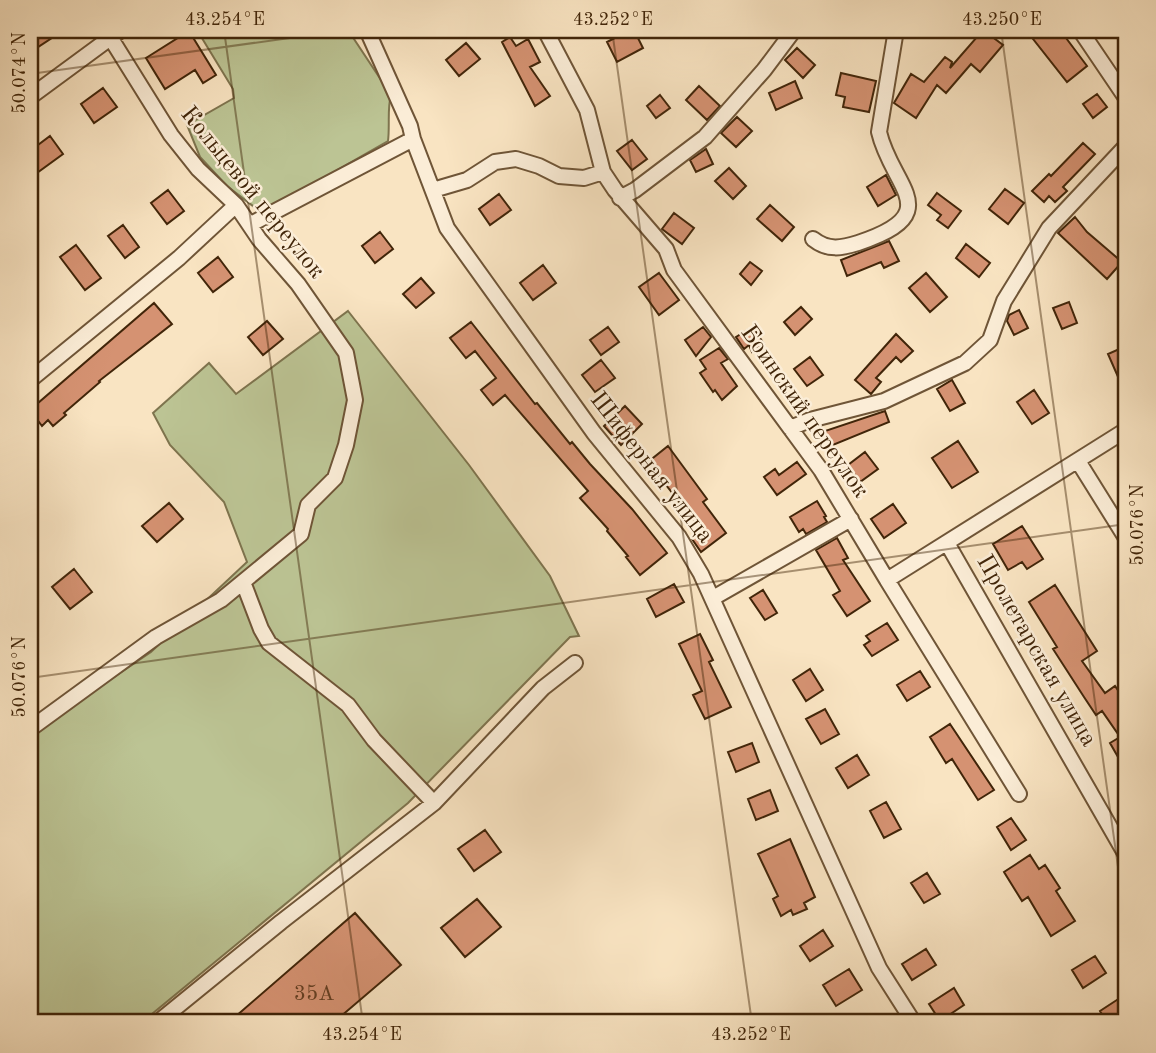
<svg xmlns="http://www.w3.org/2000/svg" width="1156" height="1053" font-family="'Old Standard TT',serif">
	<rect width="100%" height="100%" fill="#f9e4c2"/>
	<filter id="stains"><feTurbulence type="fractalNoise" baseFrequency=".00286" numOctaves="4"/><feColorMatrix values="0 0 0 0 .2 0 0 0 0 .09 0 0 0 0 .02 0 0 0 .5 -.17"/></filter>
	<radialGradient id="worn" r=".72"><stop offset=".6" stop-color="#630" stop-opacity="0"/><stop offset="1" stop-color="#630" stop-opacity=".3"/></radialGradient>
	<path fill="#bcc494" stroke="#7e744e" stroke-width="2" d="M197,30H348L391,95C387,108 390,126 388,141L262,213L227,186L200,157L187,125L234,98L233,89Z
		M348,311L469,465L550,576L579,636L570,637L408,803L141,1023H30V734L151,652L247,562L224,502L170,445L153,413L209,363L236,394Z"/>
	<path fill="#d59272" stroke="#412509" stroke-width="2" d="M30,30H64L35,49L30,41Z
		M630,30H634L643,48L617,62L607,42Z
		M983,30L1003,45L980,72L971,64L946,93L937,85L916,118L894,103L911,74L924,82L945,57L952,62L950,68Z
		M1026,30H1060L1087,66L1067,82Z
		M189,31L216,75L203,83L195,70L165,89L146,58Z
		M510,37L516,46L528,39L540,62L530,67L550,96L535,106L502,42Z
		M466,43L480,59L459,76L446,60Z
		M797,48L815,65L803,78L785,60Z
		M841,73L876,81L869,112L843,107L845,97L836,95Z
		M795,81L802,98L776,110L769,93Z
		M699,86L720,106L707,120L686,100Z
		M103,88L117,107L94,123L81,104Z
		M1097,94L1107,107L1093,118L1083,104Z
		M660,95L670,108L656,118L647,106Z
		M737,117L752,131L736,147L721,133Z
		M50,136L63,154L30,178V151Z
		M632,140L647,159L632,170L617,151Z
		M1083,143L1095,154L1063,187L1067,191L1055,202L1049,196L1044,202L1032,191L1049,174L1051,176Z
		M706,149L713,164L696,172L690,160Z
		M729,168L746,186L733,199L715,181Z
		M886,175L896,195L878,206L867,187Z
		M1005,189L1024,203L1008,224L989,209Z
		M168,190L184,211L167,224L151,203Z
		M937,193L961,211L948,228L937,220L941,215L928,205Z
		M499,194L511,210L490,225L479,209Z
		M770,205L794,227L782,241L757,219Z
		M674,213L694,228L682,244L662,229Z
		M1075,217L1087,232L1122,262L1107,279L1058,233Z
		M123,225L139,247L125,258L108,236Z
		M380,232L393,249L375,263L362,246Z
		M889,241L899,261L884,268L881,262L847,276L841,260Z
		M966,244L990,263L979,277L956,258Z
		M76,245L101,278L85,290L60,257Z
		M218,257L233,277L213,292L198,273Z
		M750,262L762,271L751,285L740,274Z
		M543,265L556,283L533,300L520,283Z
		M659,273L679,300L659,315L639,287Z
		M926,273L947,297L930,312L909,288Z
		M421,278L434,293L416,308L403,294Z
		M1069,302L1077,323L1062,329L1053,308Z
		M154,303L172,324L99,381L100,382L64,413L66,415L53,426L48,420L42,426L30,410Z
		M801,307L812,319L795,335L784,322Z
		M1019,310L1028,328L1014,335L1007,321L1009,315Z
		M267,321L283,339L263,355L248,337Z
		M471,322L535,404L537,403L570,444L572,442L590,464L632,509L667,553L640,575L626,557L628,556L607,531L608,529L580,498L588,491L505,395L493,405L481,390L496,378L475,351L466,358L450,338Z
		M608,327L619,342L601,355L590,340Z
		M703,327L711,337L696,356L685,340Z
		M749,329H754L764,344L752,352L749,345L744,349L736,337Z
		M896,334L913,351L901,362L896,357L876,378L881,382L871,394L855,380Z
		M1126,346V395L1108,354Z
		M719,348L728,359L721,363L737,386L722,400L715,390L713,392L700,373L706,369L700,360Z
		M810,357L823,375L807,386L794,369Z
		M601,360L615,378L595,392L582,375Z
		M952,380L965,403L950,411L937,389Z
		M1034,390L1049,413L1032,424L1017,402Z
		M625,406L642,424L621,445L604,426Z
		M885,411L889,422L828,447L822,432Z
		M958,441L978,472L952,488L932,458Z
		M668,446L707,499L703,502L726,533L701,552L692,539L702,531L648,462Z
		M865,452L878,469L860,482L848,465Z
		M797,462L806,474L777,495L764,477L775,469L779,475Z
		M817,501L826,516L824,517L827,522L806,534L803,529L799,532L790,517Z
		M169,503L183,519L157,542L142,526Z
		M893,504L906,523L884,538L871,519Z
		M1022,526L1043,559L1027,569L1022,562L1008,570L993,544Z
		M837,538L848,558L843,560L870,601L847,616L833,595L840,591L816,550Z
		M74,569L92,592L70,609L52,587Z
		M674,584L684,602L656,617L647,599Z
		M1055,585L1097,651L1082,661L1105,693L1115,686L1126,702V771L1110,743L1120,737L1102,711L1096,715L1084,697L1053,649L1057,647L1029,602Z
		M763,590L777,613L765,620L750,598Z
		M887,623L898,640L872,656L864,645L870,641L866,636Z
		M700,634L713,660L709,662L731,707L705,719L693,695L702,691L679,644Z
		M810,669L823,690L806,701L793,680Z
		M920,671L930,687L907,701L897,685Z
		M825,709L839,734L821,744L806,719Z
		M950,724L994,790L978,800L952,759L946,763L930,737Z
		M752,743L759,762L736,772L728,752Z
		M857,755L869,775L848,788L836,768Z
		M770,790L778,811L756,820L748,799Z
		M886,802L901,829L884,838L870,811Z
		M1011,818L1026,840L1011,850L997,827Z
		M485,830L501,852L474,871L458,849Z
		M790,839L815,897L804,903L807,909L793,915L791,910L781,916L773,899L778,896L758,854Z
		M1030,855L1039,869L1045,865L1060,888L1056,891L1075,921L1051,936L1028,897L1022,901L1004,872Z
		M927,873L940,894L924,903L911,883Z
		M477,899L501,927L465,957L441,928Z
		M355,913L401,965L333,1023H228Z
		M823,930L833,946L810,961L800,946Z
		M926,949L936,965L912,980L902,964Z
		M1095,956L1106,973L1083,988L1072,970Z
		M849,969L862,990L836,1006L823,985Z
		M954,988L964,1005L940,1021L929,1004Z
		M1126,994V1016L1115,1023H1107L1100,1011Z"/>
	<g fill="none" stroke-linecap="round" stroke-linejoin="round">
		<g stroke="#6f5537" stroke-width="18">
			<path id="street" d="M367,30L410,126L413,139L447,228L594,433L679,537L701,574L879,968L914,1023
				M545,30L587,110L603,172L615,190L666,249L674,270L821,470L887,580L1126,430
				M1080,30L1126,98
				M30,97L121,30
				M433,190L467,180L495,162L516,159L539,166L559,176L584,178L603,172
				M620,198L635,190L705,137L764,70L794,30
				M251,224L413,139
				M813,239C828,251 842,248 858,243C948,213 892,188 879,132L896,30
				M30,380L179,258L236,205
				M790,428L810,420L884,401L965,363L990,340L1004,301L1049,228L1126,146
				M1078,461L1126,538
				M947,543L1126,855
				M887,580L1019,794
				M243,582L261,629L269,643L348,705L374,740L434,803
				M713,598L851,519
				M30,729L156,637L221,600L301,534L308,505L335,478L346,445L355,400L346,353L298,284L259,239L236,205L198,169L171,135L110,37
				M157,1023L281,922L434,803L543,688L575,663"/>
		</g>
		<use href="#street" stroke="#fbedd7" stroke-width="14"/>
	</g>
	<path fill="none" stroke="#412509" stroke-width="2" stroke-opacity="0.45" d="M224,30L363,1023M612,30L752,1023M1001,30L1126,924M30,74L347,30M30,678L1126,524"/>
	<g text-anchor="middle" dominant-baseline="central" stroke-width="5" stroke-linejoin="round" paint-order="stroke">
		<g font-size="21" fill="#664023">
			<text x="314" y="994">35А</text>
		</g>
		<g font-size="24" fill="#412509" stroke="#fbedd7">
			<text transform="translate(252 193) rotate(51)">Кольцевой переулок</text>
			<text transform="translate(804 412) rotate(55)">Боинский переулок</text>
			<text transform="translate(651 468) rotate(52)">Шиферная улица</text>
			<text transform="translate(1036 651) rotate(60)">Пролетарская улица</text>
		</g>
	</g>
	<rect width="1156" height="1053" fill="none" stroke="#f9e4c2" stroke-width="77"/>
	<rect x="38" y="38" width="1080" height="976" fill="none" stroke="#412509" stroke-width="2.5"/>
	<g font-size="18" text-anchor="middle" fill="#412509">
		<text x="225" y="25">43.254°E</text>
		<text x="613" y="25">43.252°E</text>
		<text x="1002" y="25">43.250°E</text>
		<text transform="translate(19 73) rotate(-90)" y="6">50.074°N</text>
		<text transform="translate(1137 525) rotate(-90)" y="6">50.076°N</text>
		<text transform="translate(19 677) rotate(-90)" y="6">50.076°N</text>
		<text x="362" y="1040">43.254°E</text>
		<text x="751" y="1040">43.252°E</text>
	</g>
	<rect width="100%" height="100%" filter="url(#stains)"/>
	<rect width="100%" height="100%" fill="url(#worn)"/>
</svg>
